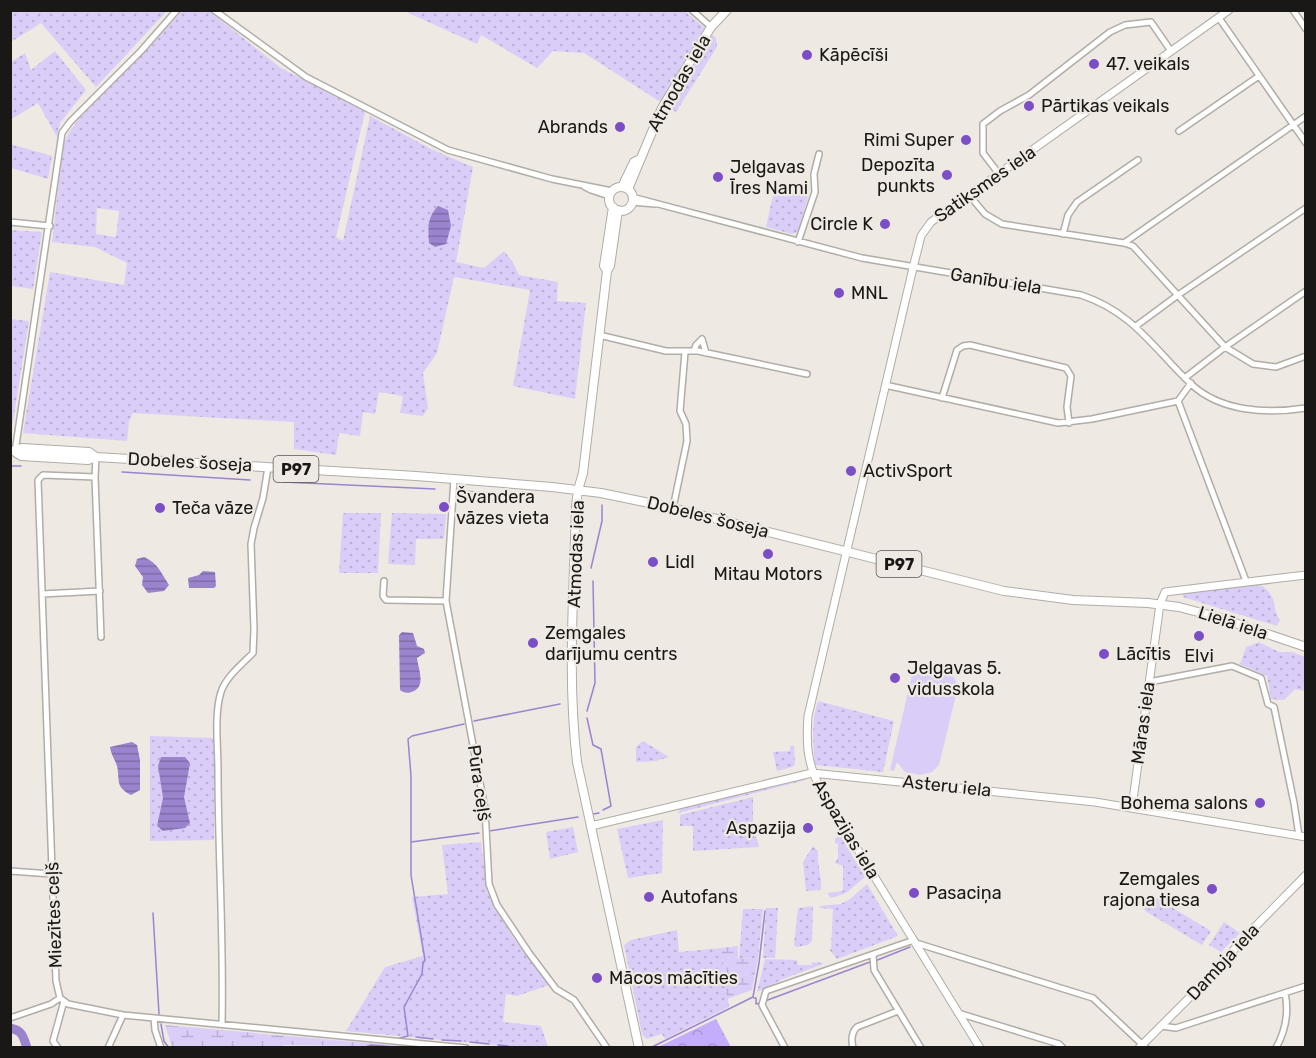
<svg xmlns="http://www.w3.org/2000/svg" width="1316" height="1058" font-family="Rubik,sans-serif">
	<defs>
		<pattern id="grass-dots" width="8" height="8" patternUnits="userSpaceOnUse" patternTransform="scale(1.5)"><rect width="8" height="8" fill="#dacef9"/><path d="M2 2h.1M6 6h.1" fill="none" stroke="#bab0d5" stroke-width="1.8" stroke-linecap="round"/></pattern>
		<pattern id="forest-crowns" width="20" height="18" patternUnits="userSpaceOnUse" patternTransform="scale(1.5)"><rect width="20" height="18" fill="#c4adfa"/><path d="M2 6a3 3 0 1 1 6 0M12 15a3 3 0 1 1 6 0" fill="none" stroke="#a894d6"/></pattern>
		<pattern id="wetland-marsh" width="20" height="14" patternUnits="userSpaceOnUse" patternTransform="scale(1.5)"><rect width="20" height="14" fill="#dacef9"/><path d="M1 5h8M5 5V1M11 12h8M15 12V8" fill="none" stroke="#bab0d5"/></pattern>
		<pattern id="water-rules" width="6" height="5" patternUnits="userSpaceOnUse" patternTransform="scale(1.5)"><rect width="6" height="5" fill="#9b84ce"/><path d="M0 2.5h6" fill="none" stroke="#7e6ba6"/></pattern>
	</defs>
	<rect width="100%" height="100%" fill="#eee9e2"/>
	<path fill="url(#grass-dots)" fill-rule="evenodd" d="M11,10H167V11L96,87L41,23L11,42Z
		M182,11H209L281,68L365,112L336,237L343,241L370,116L431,149L473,167L456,262L484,268L504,251L512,261L519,275L558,282L557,301L586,303L575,399L513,386L530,290L454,277L437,353L423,373L428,408L423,416L400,413L403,396L379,392L375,414L363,412L360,436L339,433L336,455L294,449V422L133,413L129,421L127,441L23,433L50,272L124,285L127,263L95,247L52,242L63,145L70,131L78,120L150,47ZM97,208L119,211L116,237L96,234Z
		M404,11H685L716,38L717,47L676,112L584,53L553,51L537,68L481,35L477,44Z
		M55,51L86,90L60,123L57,137L38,103L10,120L11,62L25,53L31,70Z
		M10,144L52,156L48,179L11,168Z
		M775,186L808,197L798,232L792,234L766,227Z
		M11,230L42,232L33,289L11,286Z
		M10,319L29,321L11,434H10Z
		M343,513H381L378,573H339Z
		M392,513L446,514L444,539H416L415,565L388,564Z
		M1252,585L1263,586C1280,602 1270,605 1280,620L1277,626L1183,597V594L1208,589Z
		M1259,642L1279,652H1292L1305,657V691L1295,689L1284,700L1271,699L1267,676L1240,664L1246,647Z
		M818,701L894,721L883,772L815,765C813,743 811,722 818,701Z
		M150,736L214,738V840L150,841Z
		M643,741L669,757L656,761L636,762V747Z
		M790,746H794L795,765L792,767L777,771L773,752L790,751Z
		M802,777L806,780L678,813L681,806Z
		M753,797V825L759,847L693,851V826H680V815Z
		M663,820L662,873L628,878L617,829Z
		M573,827L578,852L550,859L546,832Z
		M841,837L865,877L846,893L831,898L827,893L843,891V866L835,863L838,858V844L835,843V838Z
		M481,842L487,892L512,936L549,985L517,996L506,994L503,1022L541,1026L548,1047H517L346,1031L385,967L423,956L412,897L448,894L442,845Z
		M813,846L818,851C817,865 822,877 821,890L806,891L803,862Z
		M867,884L898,936L837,959L829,949H831L833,909L819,908L820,906L841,904L850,899Z
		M1153,896L1211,931L1202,945L1145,911L1144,909Z
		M813,906L812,941L808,945L796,947L794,945L798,908Z
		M766,908H778L775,958H763Z
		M743,909H763L758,958L739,959Z
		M1224,922L1240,933L1221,952L1209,945Z
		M677,930L679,952L721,948L729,1007L665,1039L662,1034L646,1039L642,1034L624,945L631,940Z
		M765,959L797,960L798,965H812V962L823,963V964L783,979L757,992Z"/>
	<path fill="url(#forest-crowns)" d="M716,1019L731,1047H658Z"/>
	<path fill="url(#wetland-marsh)" d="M738,946V959L758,958L752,990L727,999L721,948Z
		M165,1025L413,1047L283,1045L284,1048L172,1047Z"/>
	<path fill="#dacef9" d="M915,662L919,663L917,673C933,662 953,667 958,687L939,765L932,772L920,775L905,772L897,762L894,771L890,770Z"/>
	<path fill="url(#water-rules)" d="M438,206L448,210L451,226L446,244L435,247L429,243C428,228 427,217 438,206Z
		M144,557C158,563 161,573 169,585L164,591L148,593L142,585L143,577L135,566L137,559Z
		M203,571L215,572L216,586L214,588H189L188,578L199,575Z
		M402,632L413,633L417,646L424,649L425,653L417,658C418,668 426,685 414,691C408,694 404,693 400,690L399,635Z
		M132,742L137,745L140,760V790L131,795C115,787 120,780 117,766C115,759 111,755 110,747Z
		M161,757H185L190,763L184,797L190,823L185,828L163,831L157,826L163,798L158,766Z"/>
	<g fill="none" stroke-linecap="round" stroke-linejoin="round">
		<path stroke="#9b84ce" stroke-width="1.5" d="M10,466H21
			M122,472L250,480
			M283,482L435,489
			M591,568L602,521V505
			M587,711L595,683L593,581
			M587,718L593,745L601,749L611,806L603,810
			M474,721L560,704
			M593,814L599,813
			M489,831L578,817
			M411,842L479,833
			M153,913L159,1014
			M875,961L910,947
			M754,998H756V1004L760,1003
			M765,1001L870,962
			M161,1024L164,1041L169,1048
			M780,1033L788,1048
			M416,1037L433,1039
			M400,1038L408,1036L404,1007L422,974L423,963L425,960L411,875V776L408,739L412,736L464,724
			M442,1040L461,1041
			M470,1042L489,1044
			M498,1045L508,1046
			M363,1048L371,1045L405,1048
			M650,1048L753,997L759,963L765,911"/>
		<path stroke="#9b84ce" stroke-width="9" d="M10,1028C23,1031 23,1036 27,1048"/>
		<g stroke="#b1ada6" stroke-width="8">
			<path id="minor" d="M214,10L306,77L448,150L552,179L612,191
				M692,10L711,27
				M1293,10L1306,29
				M1219,18L1306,143
				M1179,131L1259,76
				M999,174L983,153V124L1000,111L1029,95L1110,32L1125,25L1151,22L1171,51
				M585,187L591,190L609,196
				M969,195L985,214L1002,224L1124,243L1133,246L1225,347L1253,364L1276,367L1306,356
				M632,197L862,258L1081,295C1133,312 1154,349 1191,384C1221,412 1267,414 1306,408
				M632,202L655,204
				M10,222L50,226
				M1063,234L1068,215L1077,202L1138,160
				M798,242L815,192L814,174L819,154
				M1124,243L1306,116
				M1136,326L1178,295L1306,208
				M599,335L666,351H698L807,374
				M694,351L696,345L702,339L706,353
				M1186,377L1225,347L1306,291
				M885,385L1058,423L1092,419L1178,401L1246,581
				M942,398L957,350L963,346L970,345L1066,368L1071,376L1067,407L1069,423
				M1178,401L1191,383
				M15,452L62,133L70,122L141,51L177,10
				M96,457L95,477L101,637
				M95,477L43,475L38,480L56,981L60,998L68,1004L123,1015L466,1048
				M454,479L446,601L485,809L489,884L497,905L529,953L556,989L574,1000L607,1048
				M453,493L494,497
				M673,508L687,441L686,424L680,411L685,352
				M384,581L383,596L386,600L446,601
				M42,594L100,591
				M1149,682L1232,666L1261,678L1268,704L1274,707L1294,803L1299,836
				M10,871L52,874
				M916,943L1093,998L1146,1048
				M873,955L874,970L921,1048
				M958,1013L1059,1044L1063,1048
				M10,1018L51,1004L60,998
				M154,1018L155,1030L161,1048
				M222,1024C224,939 218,855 218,770C218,747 214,714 221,692C226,677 241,665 253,653L254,629L251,544L254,528L263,498L268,467
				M1161,1026L1176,1028L1306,986
				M58,1048L53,1041L64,1001
				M108,1048L123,1015
				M785,1048L762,1005L766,991L914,940
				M853,1048C851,1040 851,1033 857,1027L898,1011
				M1276,1048C1286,1030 1289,1012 1285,993"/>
		</g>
		<g stroke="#b1ada6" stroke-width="9">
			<path id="tertiary" d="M1132,807L1160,604L1165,592L1306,575
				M591,826L812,773L1095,802L1306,837
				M980,1048L821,790C807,763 806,745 808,716L913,268L921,236L931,222L1229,10
				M1139,1048L1207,980L1246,936L1306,875"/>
		</g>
		<g stroke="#b1ada6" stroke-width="10">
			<path id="secondary" d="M622,187L634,162L638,160
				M609 199a12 12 0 1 1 24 0a12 12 0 1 1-24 0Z
				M628,189L662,108L711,27L727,10
				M607,271L604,266L613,207
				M578,490L583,473L607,271L610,266L618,210"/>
		</g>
		<g stroke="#b1ada6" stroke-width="10">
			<path id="primary" d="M12,451L22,448L89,452L96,457
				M15,452L21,456L88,460L96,457L416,476L552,487L601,493L673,508L1004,591L1073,600L1148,603L1179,607L1217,617L1306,647
				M578,490L576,506C574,591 567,677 577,762L639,1048"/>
		</g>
		<use href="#minor" stroke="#fff" stroke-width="5"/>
		<use href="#tertiary" stroke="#fff" stroke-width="7"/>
		<use href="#secondary" stroke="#fff" stroke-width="8"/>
		<use href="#primary" stroke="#fff" stroke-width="8"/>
	</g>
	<g fill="#7b4ec6" stroke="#eee9e2" stroke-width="2">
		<circle cx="807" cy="55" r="6"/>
		<circle cx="1094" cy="64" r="6"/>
		<circle cx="1029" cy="106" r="6"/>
		<circle cx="620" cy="127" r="6"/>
		<circle cx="966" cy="140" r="6"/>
		<circle cx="947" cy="175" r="6"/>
		<circle cx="718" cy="177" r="6"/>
		<circle cx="885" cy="224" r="6"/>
		<circle cx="839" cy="293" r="6"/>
		<circle cx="851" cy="471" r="6"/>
		<circle cx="444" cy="507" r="6"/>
		<circle cx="160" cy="508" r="6"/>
		<circle cx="768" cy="554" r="6"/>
		<circle cx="653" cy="562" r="6"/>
		<circle cx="1199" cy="636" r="6"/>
		<circle cx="533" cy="643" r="6"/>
		<circle cx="1104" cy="654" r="6"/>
		<circle cx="895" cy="678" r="6"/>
		<circle cx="1260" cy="803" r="6"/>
		<circle cx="808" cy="828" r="6"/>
		<circle cx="1212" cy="889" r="6"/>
		<circle cx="914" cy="893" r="6"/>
		<circle cx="649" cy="897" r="6"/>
		<circle cx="597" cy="978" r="6"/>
	</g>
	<g text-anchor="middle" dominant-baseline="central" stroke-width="4.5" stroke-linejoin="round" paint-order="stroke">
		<g fill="#eee9e2" stroke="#5a5753" stroke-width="1.5">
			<rect x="273.5" y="456" width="45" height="26" rx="4.5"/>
			<rect x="876.5" y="551" width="45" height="26" rx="4.5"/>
		</g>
		<g font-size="16" font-weight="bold" fill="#1a1816">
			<text x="296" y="469">P97</text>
			<text x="899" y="564">P97</text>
		</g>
		<g font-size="18" fill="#1a1816" stroke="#eee9e2" text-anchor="start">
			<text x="819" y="55">Kāpēcīši</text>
			<text x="1106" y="64">47. veikals</text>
			<text x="1041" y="106">Pārtikas veikals</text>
			<text x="608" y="127" text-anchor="end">Abrands</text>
			<text x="954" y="140" text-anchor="end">Rimi Super</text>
			<text x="935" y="165" text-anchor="end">Depozīta<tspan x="935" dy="21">punkts</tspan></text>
			<text x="730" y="167">Jelgavas<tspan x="730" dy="21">Īres Nami</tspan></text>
			<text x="873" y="224" text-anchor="end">Circle K</text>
			<text x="851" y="293">MNL</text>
			<text x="863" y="471">ActivSport</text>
			<text x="456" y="497">Švandera<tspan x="456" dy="21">vāzes vieta</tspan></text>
			<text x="172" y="508">Teča vāze</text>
			<text x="665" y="562">Lidl</text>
			<text x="768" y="574" text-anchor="middle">Mitau Motors</text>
			<text x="545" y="633">Zemgales<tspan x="545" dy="21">darījumu centrs</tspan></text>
			<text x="1116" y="654">Lācītis</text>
			<text x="1199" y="656" text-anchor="middle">Elvi</text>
			<text x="907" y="668">Jelgavas 5.<tspan x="907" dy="21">vidusskola</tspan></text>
			<text x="1248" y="803" text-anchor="end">Bohema salons</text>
			<text x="796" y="828" text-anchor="end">Aspazija</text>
			<text x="1200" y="879" text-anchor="end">Zemgales<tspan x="1200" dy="21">rajona tiesa</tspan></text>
			<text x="926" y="893">Pasaciņa</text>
			<text x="661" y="897">Autofans</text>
			<text x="609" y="978">Mācos mācīties</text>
		</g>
		<g font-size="18" fill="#1a1816" stroke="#eee9e2">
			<text transform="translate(679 83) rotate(-60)">Atmodas iela</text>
			<text transform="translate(985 184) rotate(-35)">Satiksmes iela</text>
			<text transform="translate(996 281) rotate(9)">Ganību iela</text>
			<text transform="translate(190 462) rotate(3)">Dobeles šoseja</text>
			<text transform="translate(708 517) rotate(14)">Dobeles šoseja</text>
			<text transform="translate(576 554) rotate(-88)">Atmodas iela</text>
			<text transform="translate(1233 623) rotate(18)">Lielā iela</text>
			<text transform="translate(1143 723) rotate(-82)">Māras iela</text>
			<text transform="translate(479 783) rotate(82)">Pūra ceļš</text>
			<text transform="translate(947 786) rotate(6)">Asteru iela</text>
			<text transform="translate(846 829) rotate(59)">Aspazijas iela</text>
			<text transform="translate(54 915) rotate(-92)">Miezītes ceļš</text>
			<text transform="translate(1223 962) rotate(-47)">Dambja iela</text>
		</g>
	</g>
	<rect width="1316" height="1058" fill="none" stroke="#1a1816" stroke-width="24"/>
</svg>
